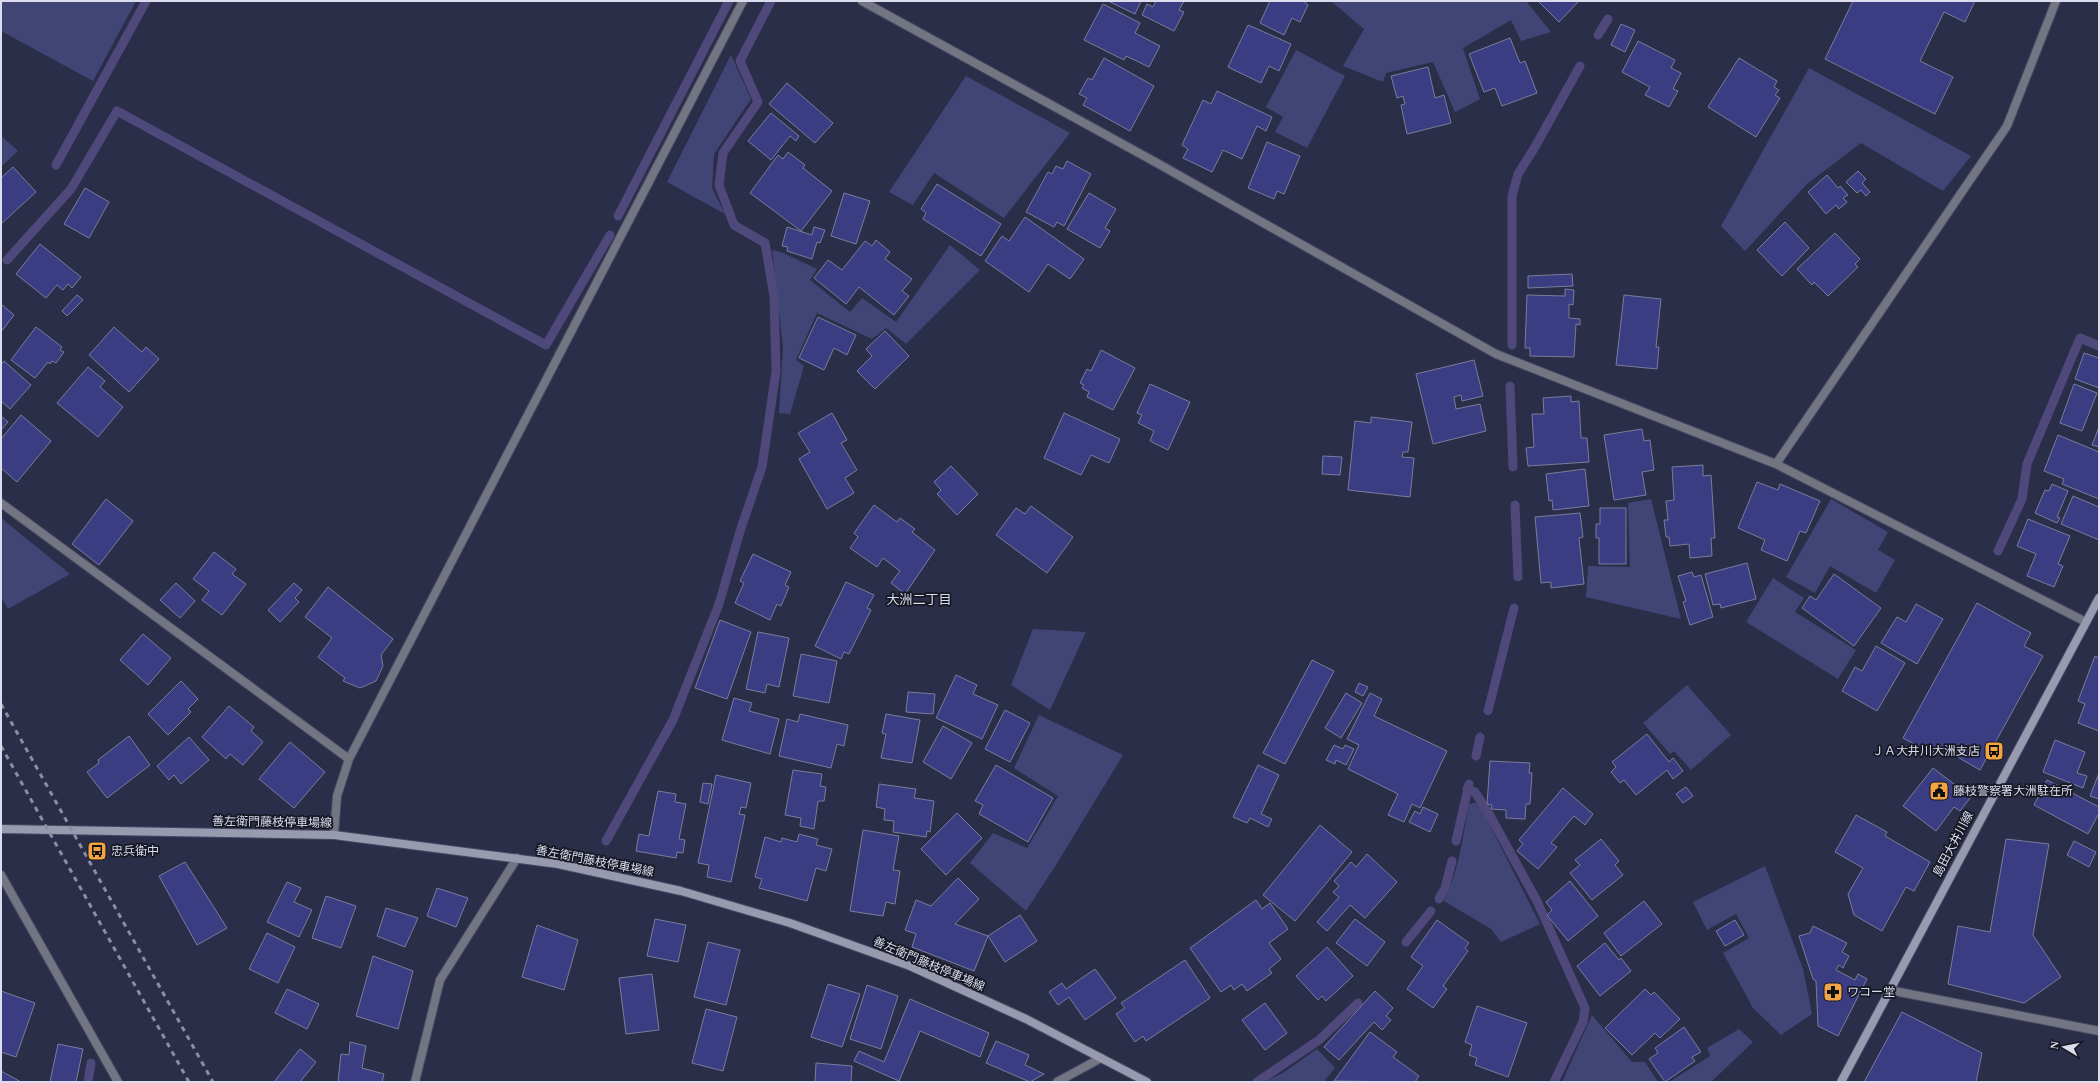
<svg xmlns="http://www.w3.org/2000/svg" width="2100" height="1083" font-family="'Times New Roman','Noto Sans JP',serif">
	<rect width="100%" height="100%" fill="#2b2e48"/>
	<path fill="#414575" d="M1,1H136L93,81L1,31Z
		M1333,1H1526L1551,32L1521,41L1511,20L1463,48L1480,99L1455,112L1433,62L1386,73L1383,82L1343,66L1364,29L1332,2Z
		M1296,50L1345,76L1307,148L1275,132L1283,117L1266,107Z
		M731,55L751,99L714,154L712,188L725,214L667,182Z
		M1809,68L1971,156L1943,191L1861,143L1807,184L1745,251L1721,226Z
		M966,76L1070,133L1004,218L934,173L913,205L889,192Z
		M1,136L18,151L1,167Z
		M950,245L980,270L906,344L886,328L872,339L817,313L796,360L804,366L790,414L779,413L783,347L772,250L781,252L817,269L810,280L850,312L862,298L896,322Z
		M1651,499L1681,619L1586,597L1588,566L1630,567L1628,503Z
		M1831,499L1888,532L1878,550L1895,560L1876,593L1830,566L1815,593L1786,577Z
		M1,518L70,574L8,609L1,597Z
		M1773,578L1804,598L1795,612L1856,650L1838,679L1746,622Z
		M1033,629L1086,632L1050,710L1011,685Z
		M1687,685L1731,735L1691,770L1674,751L1670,754L1643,723Z
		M1039,715L1123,755L1056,865L1026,911L970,863L993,833L1027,848L1058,796L1014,768Z
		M1478,802L1540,924L1501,942L1491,929L1444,901C1459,871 1463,836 1469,804Z
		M1765,866L1803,969L1812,1014L1781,1035L1753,1008L1723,953L1749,938L1736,914L1707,930L1693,902Z
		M1592,1015L1632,1062H1645L1658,1082H1562Z
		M1739,1029L1753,1042L1711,1082H1669L1710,1056L1707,1048Z
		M1317,1049L1335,1068L1325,1080L1327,1082H1264L1283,1073Z"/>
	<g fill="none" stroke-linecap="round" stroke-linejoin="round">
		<path stroke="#4e487b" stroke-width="9" d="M1598,35L1608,19
			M56,165L146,1
			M618,216L729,1
			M7,260L71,189L117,111L546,345L610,235
			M1512,345V196L1518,174L1535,147L1580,66
			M1510,386L1513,467
			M1515,505L1518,577
			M1998,551L2022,499L2027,464L2080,338L2099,346
			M1488,711L1514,608
			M1476,756L1480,737
			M1467,789L1475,792L1489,814L1537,901L1585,1008L1583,1022L1554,1082
			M606,841L673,720L719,604L741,528L762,467L776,371L774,296L765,243L734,225L719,185L723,153L758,102L740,61L771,1
			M1456,841L1469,784
			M1439,899L1445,888L1452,861
			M1406,942L1431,911
			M88,1082L91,1063
			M1257,1082L1319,1040L1358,1003"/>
	</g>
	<path fill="#3a3d81" stroke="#797d9b" d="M1108,1H1141L1135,14Z
		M1156,1H1184L1179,10L1184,12L1174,31L1142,15L1147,4L1153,7Z
		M1270,1H1303L1308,5L1300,22L1292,18L1284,35L1260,23Z
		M1538,1H1579L1559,22Z
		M1853,1H1975L1965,22L1944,12L1920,61L1953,77L1935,114L1825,59Z
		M1103,4L1140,23L1135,33L1160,46L1149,67L1126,56L1124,60L1084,40Z
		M1621,24L1635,30L1625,52L1611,45Z
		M1248,25L1291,44L1279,71L1269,66L1261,83L1228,67Z
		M1510,38L1520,63L1525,61L1537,93L1502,106L1495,88L1484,92L1469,54Z
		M1638,41L1675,60L1671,68L1681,73L1673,89L1678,91L1669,107L1645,95L1650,87L1622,72Z
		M1104,58L1154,86L1130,131L1083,105L1087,98L1079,94L1088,78L1092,80Z
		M1739,58L1777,81L1774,87L1779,90L1775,95L1780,98L1756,137L1708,107Z
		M1428,67L1435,98L1444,95L1451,123L1407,134L1401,105L1405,104L1403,96L1397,98L1391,76Z
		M787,83L833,123L815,143L769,104Z
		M1217,91L1272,117L1266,131L1257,126L1242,159L1223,150L1212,172L1183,158L1188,149L1182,145L1203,100L1211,104Z
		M771,113L799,136L796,141L790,136L771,160L748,141Z
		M1267,142L1300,156L1284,194L1277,191L1274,199L1248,188Z
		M788,152L805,165L803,168L832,191L801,231L750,193L778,155L783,159Z
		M1067,161L1091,174L1064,226L1057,222L1054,227L1026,212L1048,172L1052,174L1056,166L1063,169Z
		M13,167L36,192L1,224V178Z
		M1858,171L1866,179L1862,183L1870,192L1866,196L1861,190L1857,193L1846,182Z
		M1827,175L1838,188L1840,186L1848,195L1843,198L1847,202L1839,209L1836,205L1826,214L1808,192Z
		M937,184L1001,224L981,256L923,219L926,213L921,209Z
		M85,188L109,202L89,238L64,224Z
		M844,193L870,201L856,244L831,236Z
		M1089,193L1116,209L1105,228L1110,231L1100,248L1067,229Z
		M1025,217L1084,259L1070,279L1048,264L1029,292L985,261L1002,236L1009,241Z
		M1785,222L1809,248L1782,276L1757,250Z
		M787,227L812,235L814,227L825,230L820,243L817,242L812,259L787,251L788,247L782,246Z
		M1835,233L1860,259L1855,264L1858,267L1828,296L1814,282L1812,285L1797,269Z
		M876,240L890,252L885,259L912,279L902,291L909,296L894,315L859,287L846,304L814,278L828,260L842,270L865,241L872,246Z
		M40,244L81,277L72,288L68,284L63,290L57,285L46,298L16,274Z
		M1572,274L1573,286L1528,288V276Z
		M1565,289L1574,290L1573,305L1569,304V318L1580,319V325L1576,324L1574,357L1530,356V348H1525L1527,295L1565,296Z
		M77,295L83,300L67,316L62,311Z
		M1624,295L1661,299L1656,347H1659L1657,369L1616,365Z
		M1,304L14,315L1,332Z
		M818,317L856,335L847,355L834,348L824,370L799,358Z
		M36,327L62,347L60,350L64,352L56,363L52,361L50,364L48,362L35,378L11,360Z
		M114,327L142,352L146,347L159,359L129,392L89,355Z
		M885,331L909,356L875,389L857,371L872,356L866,349Z
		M1101,350L1135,368L1113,410L1087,397L1089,392L1082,388L1084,385L1080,383L1087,369L1091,371Z
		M2084,353L2099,358V388L2075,379Z
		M1474,360L1483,396L1462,401L1461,395L1454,397L1456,409L1480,404L1486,431L1433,444L1416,374Z
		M4,361L31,385L10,409L1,401V365Z
		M88,367L105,381L100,387L123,407L98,437L57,403Z
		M1150,384L1190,402L1168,450L1150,441L1154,431L1138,423L1142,415L1137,413Z
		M2074,384L2097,393L2082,431L2060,423Z
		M1571,396V402L1579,401L1581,438H1587L1589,462L1528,466L1526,448L1534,447L1532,414H1544L1543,398Z
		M832,413L847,440L841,443L857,470L845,478L854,493L827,509L799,459L810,452L798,433Z
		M1064,413L1120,439L1109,463L1091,455L1081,475L1044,458Z
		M21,415L51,441L17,482L1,468V439Z
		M1,416L8,422L1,430Z
		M1371,417L1412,422L1408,452H1403L1402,457L1414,458L1410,497L1348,490L1355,421L1371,423Z
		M2099,427V447L2092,445Z
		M1642,429L1644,441L1650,440L1654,470L1642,472L1646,495L1614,500L1604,435Z
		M2058,435L2099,452V499L2062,484L2064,479L2044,471Z
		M1323,456L1342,457L1340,475L1322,474Z
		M1703,465V476L1711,475L1715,538H1711L1712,556L1690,558L1689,544L1670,546L1669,537H1666L1664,520H1668L1666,501L1674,500L1672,467Z
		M951,466L978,494L957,515L937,494L941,490L934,482Z
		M1585,469L1589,506L1553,510L1552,500L1549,501L1546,474Z
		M1757,482L1778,490L1780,484L1820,501L1806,533L1800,531L1787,561L1761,550L1765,540L1738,528Z
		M2052,484L2068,491L2057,517L2060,518L2057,523L2035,513L2045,490L2049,491Z
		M2073,496L2099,507V540L2061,524Z
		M106,499L133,521L99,565L72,544Z
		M874,505L897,522L900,518L915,529L912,532L935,550L905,594L891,583L900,571L883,558L877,567L850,548L858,537L854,533Z
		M1031,506L1073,537L1047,573L996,535L1016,508L1025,514Z
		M1600,508H1626V564H1599V538H1596V524H1600Z
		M1580,513L1583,537L1579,538L1584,584L1551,588V582L1541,583L1535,517Z
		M2028,519L2070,536L2058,564L2063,566L2054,587L2027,576L2036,554L2017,546Z
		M214,552L236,569L232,574L246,584L222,615L202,600L209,591L193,579Z
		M753,554L791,572L785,585L789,587L781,606L777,604L770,620L735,603L744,583L740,581Z
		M1747,563L1756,599L1721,608L1720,604L1713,605L1705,574Z
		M1692,572L1694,577L1701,575L1713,617L1690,625L1683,602L1686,601L1678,576Z
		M1834,574L1881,608L1854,646L1802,608L1810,596L1816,600Z
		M846,582L874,595L867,608L871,610L849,654L844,652L841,659L815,646Z
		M176,583L195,601L180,618L160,600Z
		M294,583L302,590L295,598L299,602L280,622L268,610Z
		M328,587L393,639L381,655L383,666L376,681L360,688L343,681L345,678L318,657L332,638L305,617Z
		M1977,603L2031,633L2024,646L2043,656L1980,770L1937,745L1932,754L1903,738Z
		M1916,604L1943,619L1917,664L1881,643L1897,617L1906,622Z
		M720,620L751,632L727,699L695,688Z
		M758,632L789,638L779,687L767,684L765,693L746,689Z
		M143,634L171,658L148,685L120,660Z
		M1876,646L1905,663L1877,711L1842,691L1855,667L1862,671Z
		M801,654L837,661L829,703L793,696Z
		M2095,656L2099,658V731L2078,723L2085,704L2078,701Z
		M1312,660L1334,671L1285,764L1263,753Z
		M956,675L977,685L973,694L998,705L982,739L936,718Z
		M181,681L198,699L188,709L191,712L168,735L148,714Z
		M1359,683L1368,687L1363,696L1355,692Z
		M908,692L935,694L933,714L906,712Z
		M1346,693L1362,703L1341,738L1325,728Z
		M1370,693L1382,699L1374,716L1447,751L1420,808L1412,804L1404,822L1388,815L1398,794L1348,769L1359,745L1347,739Z
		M734,698L752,703L749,711L779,719L770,754L722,740Z
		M229,706L254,727L251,731L263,742L243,765L230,754L226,759L202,737Z
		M1005,710L1030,723L1010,762L985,749Z
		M800,714L848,725L844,746L837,744L831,768L779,756L787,719L798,722Z
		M886,714L920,720L912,763L881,758L886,734L882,733Z
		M943,726L972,743L951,779L923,762Z
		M1647,734L1669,762L1673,758L1683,771L1673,779L1667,770L1636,795L1624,780L1620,783L1611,772L1616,767L1612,762Z
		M129,736L150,765L107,798L87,772L99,763L98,760Z
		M189,737L209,760L181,784L174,775L169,780L157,766Z
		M2055,740L2085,752L2077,773L2087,776L2083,788L2043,772Z
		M290,742L325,772L294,808L259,779Z
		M1334,745L1343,749L1345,745L1354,749L1346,765L1336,760L1335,764L1326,760Z
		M1490,761L1530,763L1529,773H1532L1530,804H1526L1525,819L1506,818V810L1491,809L1492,805L1487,804Z
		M996,765L1053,798L1028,842L979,814L983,805L975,801Z
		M1258,765L1279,775L1261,814L1272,819L1268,827L1250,818L1247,823L1233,817Z
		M1933,768L1971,797L1960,811L1954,807L1936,831L1903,806Z
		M793,770L822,774L820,786L826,787L824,801H818L814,829L800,826L801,818L785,815Z
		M2099,773V799L2090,796Z
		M716,775L751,783L746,808L741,807L739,814L745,815L731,882L707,877L709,865L698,863Z
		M2047,780L2099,807V813L2088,834L2034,805Z
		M703,783L712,784L708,804L700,802Z
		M879,784L916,789L914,798L934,801L930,832L927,831L926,837L893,832L894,821L884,820L885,809L876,807Z
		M1686,787L1693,796L1683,803L1676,794Z
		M1563,788L1593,814L1585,825L1574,816L1551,843L1557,847L1538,869L1517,851L1523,844L1519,840Z
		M658,791L676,794L675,802L686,804L679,839L685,840L683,853L677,852L676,858L636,851L639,834L649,836Z
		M1423,807L1438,814L1430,832L1409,822L1415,811L1420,814Z
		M957,813L982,838L946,875L921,849Z
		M1856,815L1887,832L1885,836L1930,862L1914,891L1906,887L1882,931L1854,915L1848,894L1863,868L1835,852Z
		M1320,825L1352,852L1295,921L1263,895Z
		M863,830L899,836L893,870L900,871L895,904L886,902L883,916L850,911Z
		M799,834L818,839L816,845L832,849L826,871L816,868L807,901L759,888L762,879L755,877L765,837L781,842L782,838L797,842Z
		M1601,839L1619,861L1615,865L1623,875L1592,900L1570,873L1580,865L1575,860Z
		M2006,839L2049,844L2033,935L2061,977L2024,1003L1948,984L1958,926L1990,932Z
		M2074,841L2096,852L2089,867L2067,855Z
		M1367,854L1397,882L1365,918L1350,905L1327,931L1317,922L1339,897L1333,892L1339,886L1334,881L1351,862L1356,867Z
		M185,862L227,928L197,945L159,876Z
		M958,878L979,899L955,924L988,936L974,971L912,947L916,934L905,930L916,900L931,906Z
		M1570,881L1598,916L1568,941L1547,915L1552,910L1546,902Z
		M287,882L301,888L294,902L312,910L299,937L267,922Z
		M437,888L468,898L456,927L427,916Z
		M326,896L356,906L341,948L312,938Z
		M1256,900L1262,909L1270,903L1288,929L1269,943L1281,959L1269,969L1272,973L1247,991L1242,984L1234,990L1231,985L1221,992L1190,948Z
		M1644,901L1662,924L1621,956L1604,933Z
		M386,908L418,918L405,947L377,936Z
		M1020,915L1037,941L1005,962L988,936Z
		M655,919L686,925L678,962L647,956Z
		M1355,919L1385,942L1367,966L1336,943Z
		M1437,920L1469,943L1465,948L1468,951L1443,986L1447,989L1433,1008L1407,989L1423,966L1411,957Z
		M1735,920L1744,935L1725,946L1716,931Z
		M537,925L578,940L564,990L522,977Z
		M1813,926L1847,943L1842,952L1849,956L1843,968L1839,965L1836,970L1855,980L1858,974L1867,979L1838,1036L1818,1026L1816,981L1813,979L1799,936L1810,933Z
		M267,933L295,947L278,983L249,969Z
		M708,942L740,950L726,1005L694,997Z
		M1605,943L1619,960L1621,958L1631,971L1600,996L1577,966Z
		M1327,947L1353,976L1326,1001L1322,996L1318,1000L1296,976Z
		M373,956L413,971L398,1029L356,1016Z
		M1185,960L1210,998L1146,1041L1143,1036L1135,1042L1116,1014L1125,1008L1121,1003Z
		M1095,969L1116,998L1085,1020L1069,997L1058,1005L1049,992L1062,983L1066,989Z
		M652,974L659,1030L626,1034L619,978Z
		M828,984L860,994L842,1047L811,1037Z
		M867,985L898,996L881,1049L850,1039Z
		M287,989L319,1004L307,1029L275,1013Z
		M1645,989L1651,995L1654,992L1680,1019L1660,1038L1655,1033L1632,1055L1605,1028Z
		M1,991L35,1003L16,1057L1,1052Z
		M1375,991L1393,1008L1386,1016L1391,1020L1382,1030L1374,1022L1339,1060L1324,1047Z
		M910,999L989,1033L980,1057L920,1031L899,1081L854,1061L859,1051L884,1062Z
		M1265,1003L1287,1033L1265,1050L1242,1020Z
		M1477,1006L1527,1023L1508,1077L1475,1065L1477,1058L1469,1055L1472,1045L1465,1042Z
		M706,1009L737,1017L723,1071L692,1063Z
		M1902,1012L1982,1053L1976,1082H1864Z
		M1684,1027L1701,1052L1692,1057L1695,1061L1665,1082L1649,1059L1658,1053L1655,1048Z
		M1370,1032L1397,1052L1393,1057L1419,1076L1415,1082L1334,1081Z
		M996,1041L1029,1055L1025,1065L1044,1074L1030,1082L986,1063Z
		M350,1042L366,1046L362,1068L384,1074L382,1082H338L341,1054L349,1055Z
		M58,1044L83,1049L76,1082H50Z
		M300,1049L316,1062L300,1082H274Z
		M816,1063L852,1066L851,1082H815Z
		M1,1071L21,1082H1Z"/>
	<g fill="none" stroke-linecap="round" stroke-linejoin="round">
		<g stroke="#474a63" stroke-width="10">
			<path id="minor" d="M862,1L1157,163L1496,354L1776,464L2086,622
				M1776,464L2007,126L2056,1
				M1,503L349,759
				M334,835L337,796L349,759L743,1
				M1,875L118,1082
				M1889,990L2099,1031
				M415,1082L440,980L517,858
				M1057,1082L1101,1058"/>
		</g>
		<g stroke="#474a63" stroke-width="10">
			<path id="secondary" d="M1,829L334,835L558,864L681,891L790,923L910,966L1026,1019L1147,1082
				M1841,1082L2099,598"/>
		</g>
		<use href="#minor" stroke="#737582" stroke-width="8"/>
		<use href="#secondary" stroke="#989bb0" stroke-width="8"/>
		<path stroke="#8b8da2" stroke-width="3" stroke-dasharray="5 5" stroke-linecap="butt" d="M1,704L213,1082
			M1,746L189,1082"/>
	</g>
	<defs>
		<g id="bus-square" transform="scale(1)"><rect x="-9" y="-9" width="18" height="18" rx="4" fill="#f3a442" stroke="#161823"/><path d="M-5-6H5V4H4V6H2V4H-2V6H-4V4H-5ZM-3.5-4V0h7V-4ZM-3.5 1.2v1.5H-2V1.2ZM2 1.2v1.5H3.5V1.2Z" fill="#111"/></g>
		<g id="civic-square" transform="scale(1)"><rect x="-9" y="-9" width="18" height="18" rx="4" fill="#f3a442" stroke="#161823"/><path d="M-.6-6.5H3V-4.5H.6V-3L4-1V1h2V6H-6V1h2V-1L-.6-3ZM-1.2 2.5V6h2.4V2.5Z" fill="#111"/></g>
		<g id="pharmacy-square" transform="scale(1)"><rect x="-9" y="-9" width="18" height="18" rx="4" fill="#f3a442" stroke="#161823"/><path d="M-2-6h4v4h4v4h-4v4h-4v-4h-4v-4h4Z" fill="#111"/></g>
	</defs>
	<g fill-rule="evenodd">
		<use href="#bus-square" x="1994" y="751"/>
		<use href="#civic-square" x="1939" y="791"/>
		<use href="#bus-square" x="97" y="851"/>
		<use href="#pharmacy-square" x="1833" y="992"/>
	</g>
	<g text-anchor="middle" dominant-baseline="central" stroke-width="3.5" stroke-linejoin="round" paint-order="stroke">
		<g font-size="12" fill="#dbddee" stroke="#161823" text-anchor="start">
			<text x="1980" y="751" text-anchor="end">ＪＡ大井川大洲支店</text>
			<text x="1953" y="791">藤枝警察署大洲駐在所</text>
			<text x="111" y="851">忠兵衛中</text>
			<text x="1847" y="992">ワコー堂</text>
		</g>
		<g font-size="12" fill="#dbddee" stroke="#161823">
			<text transform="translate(272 822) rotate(1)">善左衛門藤枝停車場線</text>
			<text transform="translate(1953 844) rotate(-62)">島田大井川線</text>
			<text transform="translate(595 861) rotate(11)">善左衛門藤枝停車場線</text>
			<text transform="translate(929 964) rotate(23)">善左衛門藤枝停車場線</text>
		</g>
		<g font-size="13" fill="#dbddee" stroke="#161823">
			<text x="919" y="599">大洲二丁目</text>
		</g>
	</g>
	<rect width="2100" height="1083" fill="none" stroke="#dbddee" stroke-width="4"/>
	<g transform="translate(2064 1047) rotate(280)" stroke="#161823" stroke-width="3" paint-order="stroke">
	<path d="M0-3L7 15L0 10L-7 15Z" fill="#dbddee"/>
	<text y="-6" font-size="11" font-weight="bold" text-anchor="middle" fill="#dbddee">N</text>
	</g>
</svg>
